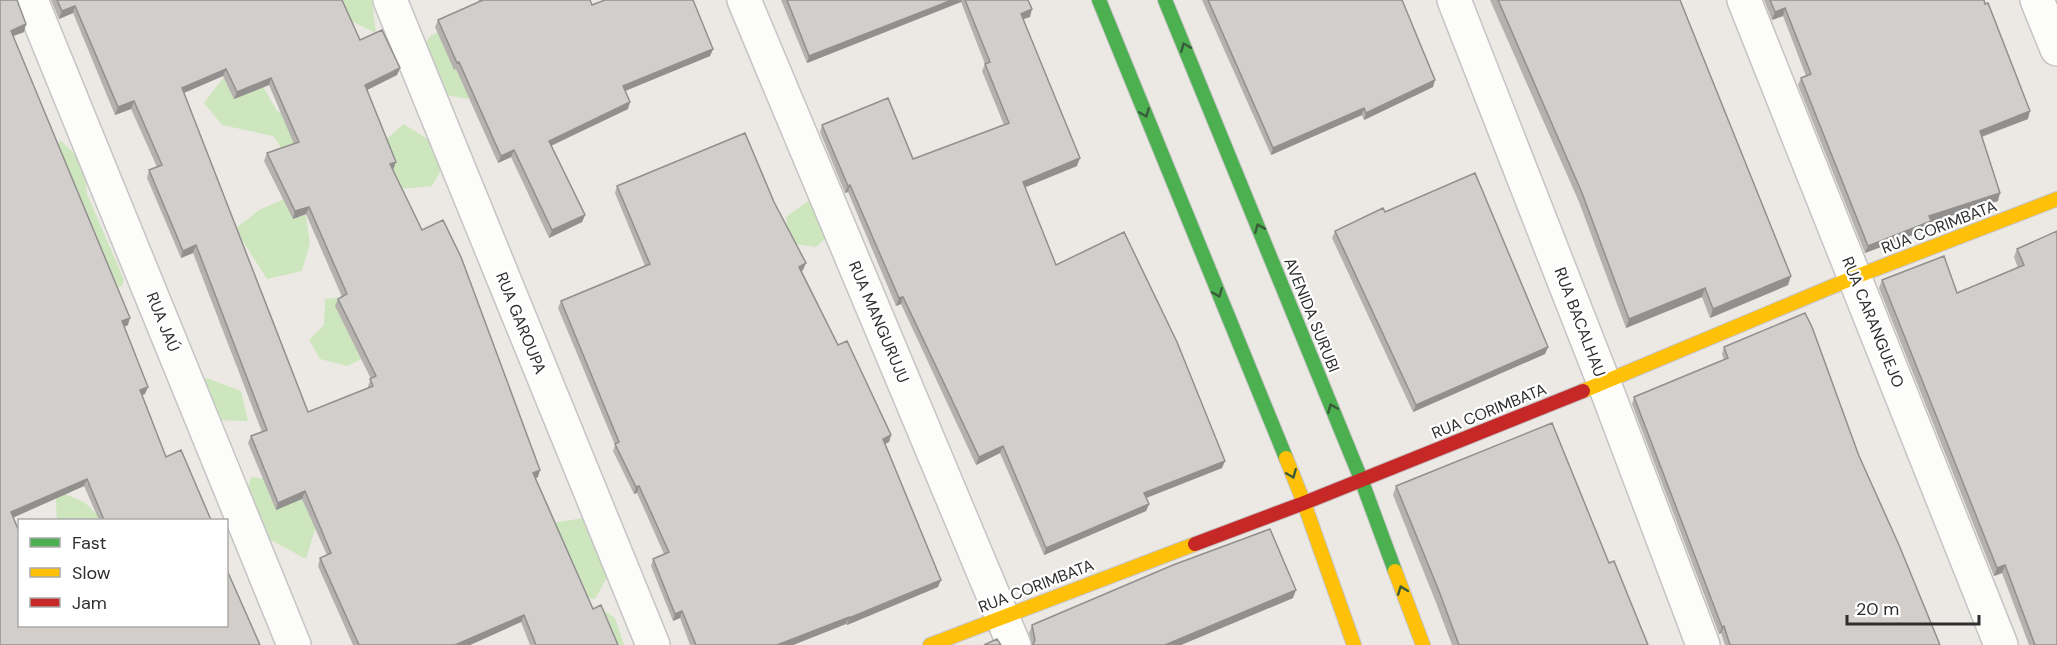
<svg xmlns="http://www.w3.org/2000/svg" width="2057" height="645" font-family="'DM Sans',sans-serif">
	<rect width="100%" height="100%" fill="#ece8e4"/>
	<path fill="#cee6be" d="M331,0H372L376,33L334,13Z
		M449,27L482,71L468,99L451,96L434,90L420,52L430,36Z
		M227,73L260,81L277,111L314,127L303,199L310,243L302,271L267,279L235,229L259,210L298,193L294,166L273,136L222,125L204,103Z
		M404,124L429,140L445,163L432,186L401,189L373,176L385,140Z
		M60,140L84,162L87,194L124,280L122,286L99,294L48,177Z
		M814,197L829,235L816,247L789,243L786,217Z
		M353,296L364,358L347,366L320,359L309,340L324,325L325,299Z
		M206,378L241,391L248,421L215,420L193,386Z
		M251,477L291,482L317,523L306,559L267,538L243,505Z
		M55,490L84,502L103,520H57Z
		M589,517L615,563L595,599L560,594L553,523Z
		M600,608L615,618L624,645H598Z"/>
	<g fill="none" stroke-linecap="round" stroke-linejoin="round">
		<g stroke="#c5c4c5" stroke-width="36">
			<path id="street" d="M31,0L294,645
				M390,0L653,645
				M744,0L1014,645
				M1454,0L1604,383L1703,645
				M1744,0L2001,645
				M2037,0L2057,49"/>
		</g>
		<g stroke="#c5c4c5" stroke-width="16">
			<path id="fast" d="M1099,0L1286,458
				M1165,0L1361,479L1395,571"/>
		</g>
		<g stroke="#c5c4c5" stroke-width="16">
			<path id="slow" d="M1583,391L1855,277L2057,199
				M1286,458L1304,503L1354,645
				M1395,571L1423,645
				M930,645L1195,544"/>
		</g>
		<g stroke="#c5c4c5" stroke-width="16">
			<path id="jam" d="M1195,544L1304,503L1583,391"/>
		</g>
		<use href="#street" stroke="#fcfcfb" stroke-width="33"/>
		<use href="#fast" stroke="#4caf50" stroke-width="14"/>
		<use href="#slow" stroke="#ffc107" stroke-width="14"/>
		<use href="#jam" stroke="#c62828" stroke-width="14"/>
	</g>
	<path fill="#b4b1af" fill-rule="evenodd" d="M0,0L26,24L24,32L13,36L128,325L124,327L145,394L142,395L166,457L211,520H99L84,486L13,517L20,626L227,568L0,645Z
		M51,0H342L360,40L400,68L397,75L367,90L393,170L538,477L536,478L593,609L618,645H530L521,622L470,645H353L318,566L320,558L327,555L302,499L276,510L248,443L251,436L262,432L193,253L181,258L147,178L149,170L157,167L131,109L115,115L73,13L59,19ZM223,76L234,99L269,85L294,144L267,153L264,161L293,219L306,214L342,297L338,299L335,306L371,379L368,386V388L308,412L184,93Z
		M478,0H590L592,5L713,49L710,56L625,91L628,109L551,146L585,215L582,222L549,238L511,157L498,163L456,69L454,70L435,27L438,20L479,2Z
		M781,0H1028L1030,17L1023,19L1077,166L1025,187L1056,265L1222,468L1146,498L1149,504L1146,511L1044,555L1000,453L976,465L901,304L896,306L848,192L845,193L820,132L822,125L913,159L1004,125L982,71L985,64L961,2L807,63Z
		M1202,0H1402L1433,87L1364,120L1362,115L1271,155Z
		M1490,0H1680L1788,285L1710,318L1702,297L1626,328L1579,202Z
		M1764,0H1984L2028,119L1982,137L1998,201L1931,222L1928,229L1865,253L1798,85L1801,78L1806,76L1783,16L1772,20Z
		M617,186L803,270L802,271L838,345L891,435L889,442L885,444L938,587L847,625L846,624L793,645H690L680,618L673,621L651,566L653,559L664,554L637,493L634,494L613,451L615,445L558,308L561,301L645,266L615,193Z
		M1385,212L1548,347L1545,354L1413,412L1332,238L1335,231Z
		M2057,231V645H2029L2002,573L1994,576L1879,288L1882,280L1957,293L2018,268L2014,257L2017,249Z
		M1724,347L1859,456L1940,645H1725L1721,633L1719,634L1632,404L1634,397L1724,360L1722,354Z
		M1396,486L1609,563L1648,645H1452L1435,600L1393,495Z
		M1293,598L1181,645H1032L1029,633L1032,625Z"/>
	<path fill="#92908e" d="M952,0H962L961,2L807,63L809,56Z
		M75,6L73,13L59,19L62,11Z
		M1785,8L1783,16L1772,20L1775,12Z
		M1032,9L1030,17L1018,21L1021,14Z
		M26,24L24,32L8,38L11,31Z
		M713,49L710,56L620,93L623,86Z
		M400,68L397,75L363,92L365,85Z
		M226,69L223,76L179,95L182,88Z
		M271,78L269,85L234,99L237,92Z
		M1435,80L1433,87L1364,120L1366,113Z
		M134,101L131,109L115,115L118,107Z
		M630,102L628,109L546,148L549,141Z
		M1364,108L1362,115L1271,155L1273,148Z
		M2030,111L2028,119L1977,138L1980,131Z
		M514,150L511,157L498,163L501,156Z
		M1080,158L1077,166L1021,189L1023,182Z
		M396,162L393,170L390,164Z
		M850,185L848,192L845,193L848,186Z
		M2000,193L1998,201L1931,222L1928,229L1865,253L1868,246L1929,216Z
		M309,207L306,214L293,219L295,211Z
		M585,215L582,222L549,238L552,230Z
		M196,245L193,253L181,258L183,251Z
		M806,263L803,270L797,274L799,267Z
		M1791,276L1788,285L1710,318L1713,309Z
		M1705,288L1702,297L1626,328L1629,319Z
		M903,297L901,304L896,306L899,298Z
		M130,318L128,325L119,329L122,321Z
		M1548,347L1545,354L1413,412L1416,405Z
		M148,387L145,394L137,397L140,390Z
		M891,435L889,442L880,446L883,439Z
		M1003,446L1000,453L976,465L979,457Z
		M1225,461L1222,468L1141,500L1144,493Z
		M540,470L538,477L531,480L533,473Z
		M87,479L84,486L8,520L11,512Z
		M639,486L637,493L634,494L636,487Z
		M305,491L302,499L276,510L278,503Z
		M1149,504L1146,511L1044,555L1046,548Z
		M2005,565L2002,573L1994,576L1997,568Z
		M941,580L938,587L847,625L849,618Z
		M1296,590L1293,598L1181,645H1165Z
		M682,611L680,618L673,621L675,614Z
		M524,615L521,622L470,645H455Z
		M849,617L846,624L793,645H777Z
		M1724,626L1721,633L1719,634L1722,627Z"/>
	<path fill="#d1cecb" stroke="#92908e" stroke-width="1.5" fill-rule="evenodd" d="M0,0H17L26,24L11,31L130,318L122,321L148,387L140,390L166,457L181,450L211,520H104L87,479L11,512L20,534V626H226V568L260,645H0Z
		M57,0H342L360,40L382,30L400,68L365,85L396,162L390,164L422,230L443,220L461,257L540,470L533,473L593,609L601,605L618,645H536L524,615L455,645H359L320,558L331,553L305,491L278,503L251,436L267,430L196,245L183,251L149,170L162,165L134,101L118,107L75,6L62,11ZM226,69L237,92L271,78L299,142L267,153L295,211L309,207L347,294L338,299L376,376L370,379L373,386L308,412L182,88Z
		M483,0H590L592,5L605,0H693L713,49L623,86L630,102L549,141L585,215L552,230L514,150L501,156L459,62L457,63L438,20Z
		M787,0H952L809,56Z
		M965,0H1028L1032,9L1021,14L1080,158L1023,182L1056,265L1124,232L1177,342L1225,461L1144,493L1149,504L1046,548L1003,446L979,457L903,297L899,298L850,185L848,186L822,125L888,98L913,159L1009,123L985,64L990,62Z
		M1208,0H1402L1435,80L1366,113L1364,108L1273,148Z
		M1498,0H1680L1791,276L1713,309L1705,288L1629,319L1582,193Z
		M1770,0H1984L1985,4L1988,3L2030,111L1980,131L2000,193L1929,216L1931,221L1868,246L1801,78L1811,74L1785,8L1775,12Z
		M745,133L774,202L806,263L799,267L838,345L847,341L891,435L883,439L941,580L849,618V617L777,645H696L682,611L675,614L653,559L669,552L639,486L636,487L615,444L619,442L561,301L650,264L617,186Z
		M1475,173L1548,347L1416,405L1335,231L1383,208L1385,212Z
		M2057,231V645H2035L2005,565L1997,568L1882,280L1944,256L1957,293L2024,265L2017,249Z
		M1805,313L1812,327L1859,456L1899,545L1940,645H1730L1724,626L1722,627L1634,397L1728,358L1724,347Z
		M1552,423L1609,563L1614,561L1648,645H1459L1439,591L1396,486Z
		M1270,529L1296,590L1165,645H1033L1035,640L1032,625L1173,565Z
		M997,639L1001,645H984Z"/>
	<defs><path id="oneway-chevron" d="M-2-3.5L2.5 0L-2 3.5" fill="none" stroke-width="1.6" stroke-linecap="round" stroke-linejoin="round" transform="scale(1.5)"/></defs>
	<g stroke="#385b3a">
		<use href="#oneway-chevron" transform="translate(1185 47) rotate(-112)"/>
		<use href="#oneway-chevron" transform="translate(1145 113) rotate(68)"/>
		<use href="#oneway-chevron" transform="translate(1259 228) rotate(-112)"/>
		<use href="#oneway-chevron" transform="translate(1218 293) rotate(68)"/>
		<use href="#oneway-chevron" transform="translate(1332 408) rotate(-112)"/>
		<use href="#oneway-chevron" transform="translate(1292 474) rotate(68)"/>
		<use href="#oneway-chevron" transform="translate(1402 590) rotate(-110)"/>
	</g>
	<g text-anchor="middle" dominant-baseline="central" stroke-width="4.5" stroke-linejoin="round" paint-order="stroke">
		<g font-size="16" fill="#2e2e2e" stroke="#fff">
			<text transform="translate(1939 227) rotate(-21)">RUA CORIMBATA</text>
			<text transform="translate(1312 315) rotate(68)">AVENIDA SURUBI</text>
			<text transform="translate(163 322) rotate(68)">RUA JAÚ</text>
			<text transform="translate(879 322) rotate(67)">RUA MANGURUJU</text>
			<text transform="translate(1580 322) rotate(69)">RUA BACALHAU</text>
			<text transform="translate(1873 322) rotate(68)">RUA CARANGUEJO</text>
			<text transform="translate(521 323) rotate(68)">RUA GAROUPA</text>
			<text transform="translate(1489 411) rotate(-22)">RUA CORIMBATA</text>
			<text transform="translate(1036 586) rotate(-21)">RUA CORIMBATA</text>
		</g>
	</g>
	<rect x="18" y="519" width="210" height="108" fill="#ffffff" stroke="#ababab" stroke-width="1.5"/>
	<rect x="30" y="538" width="30" height="9" fill="#4caf50" stroke="#ababab" stroke-width="1.5"/>
	<text x="72" y="549" font-size="18" fill="#2e2e2e">Fast</text>
	<rect x="30" y="568" width="30" height="9" fill="#ffc107" stroke="#ababab" stroke-width="1.5"/>
	<text x="72" y="579" font-size="18" fill="#2e2e2e">Slow</text>
	<rect x="30" y="598" width="30" height="9" fill="#c62828" stroke="#ababab" stroke-width="1.5"/>
	<text x="72" y="609" font-size="18" fill="#2e2e2e">Jam</text>
	<path d="M1847 615v9h132v-9" fill="none" stroke="#2e2e2e" stroke-width="3"/>
	<text x="1856" y="615" font-size="18" fill="#2e2e2e" stroke="#ffffff" stroke-width="4.5" paint-order="stroke">20 m</text>
</svg>
